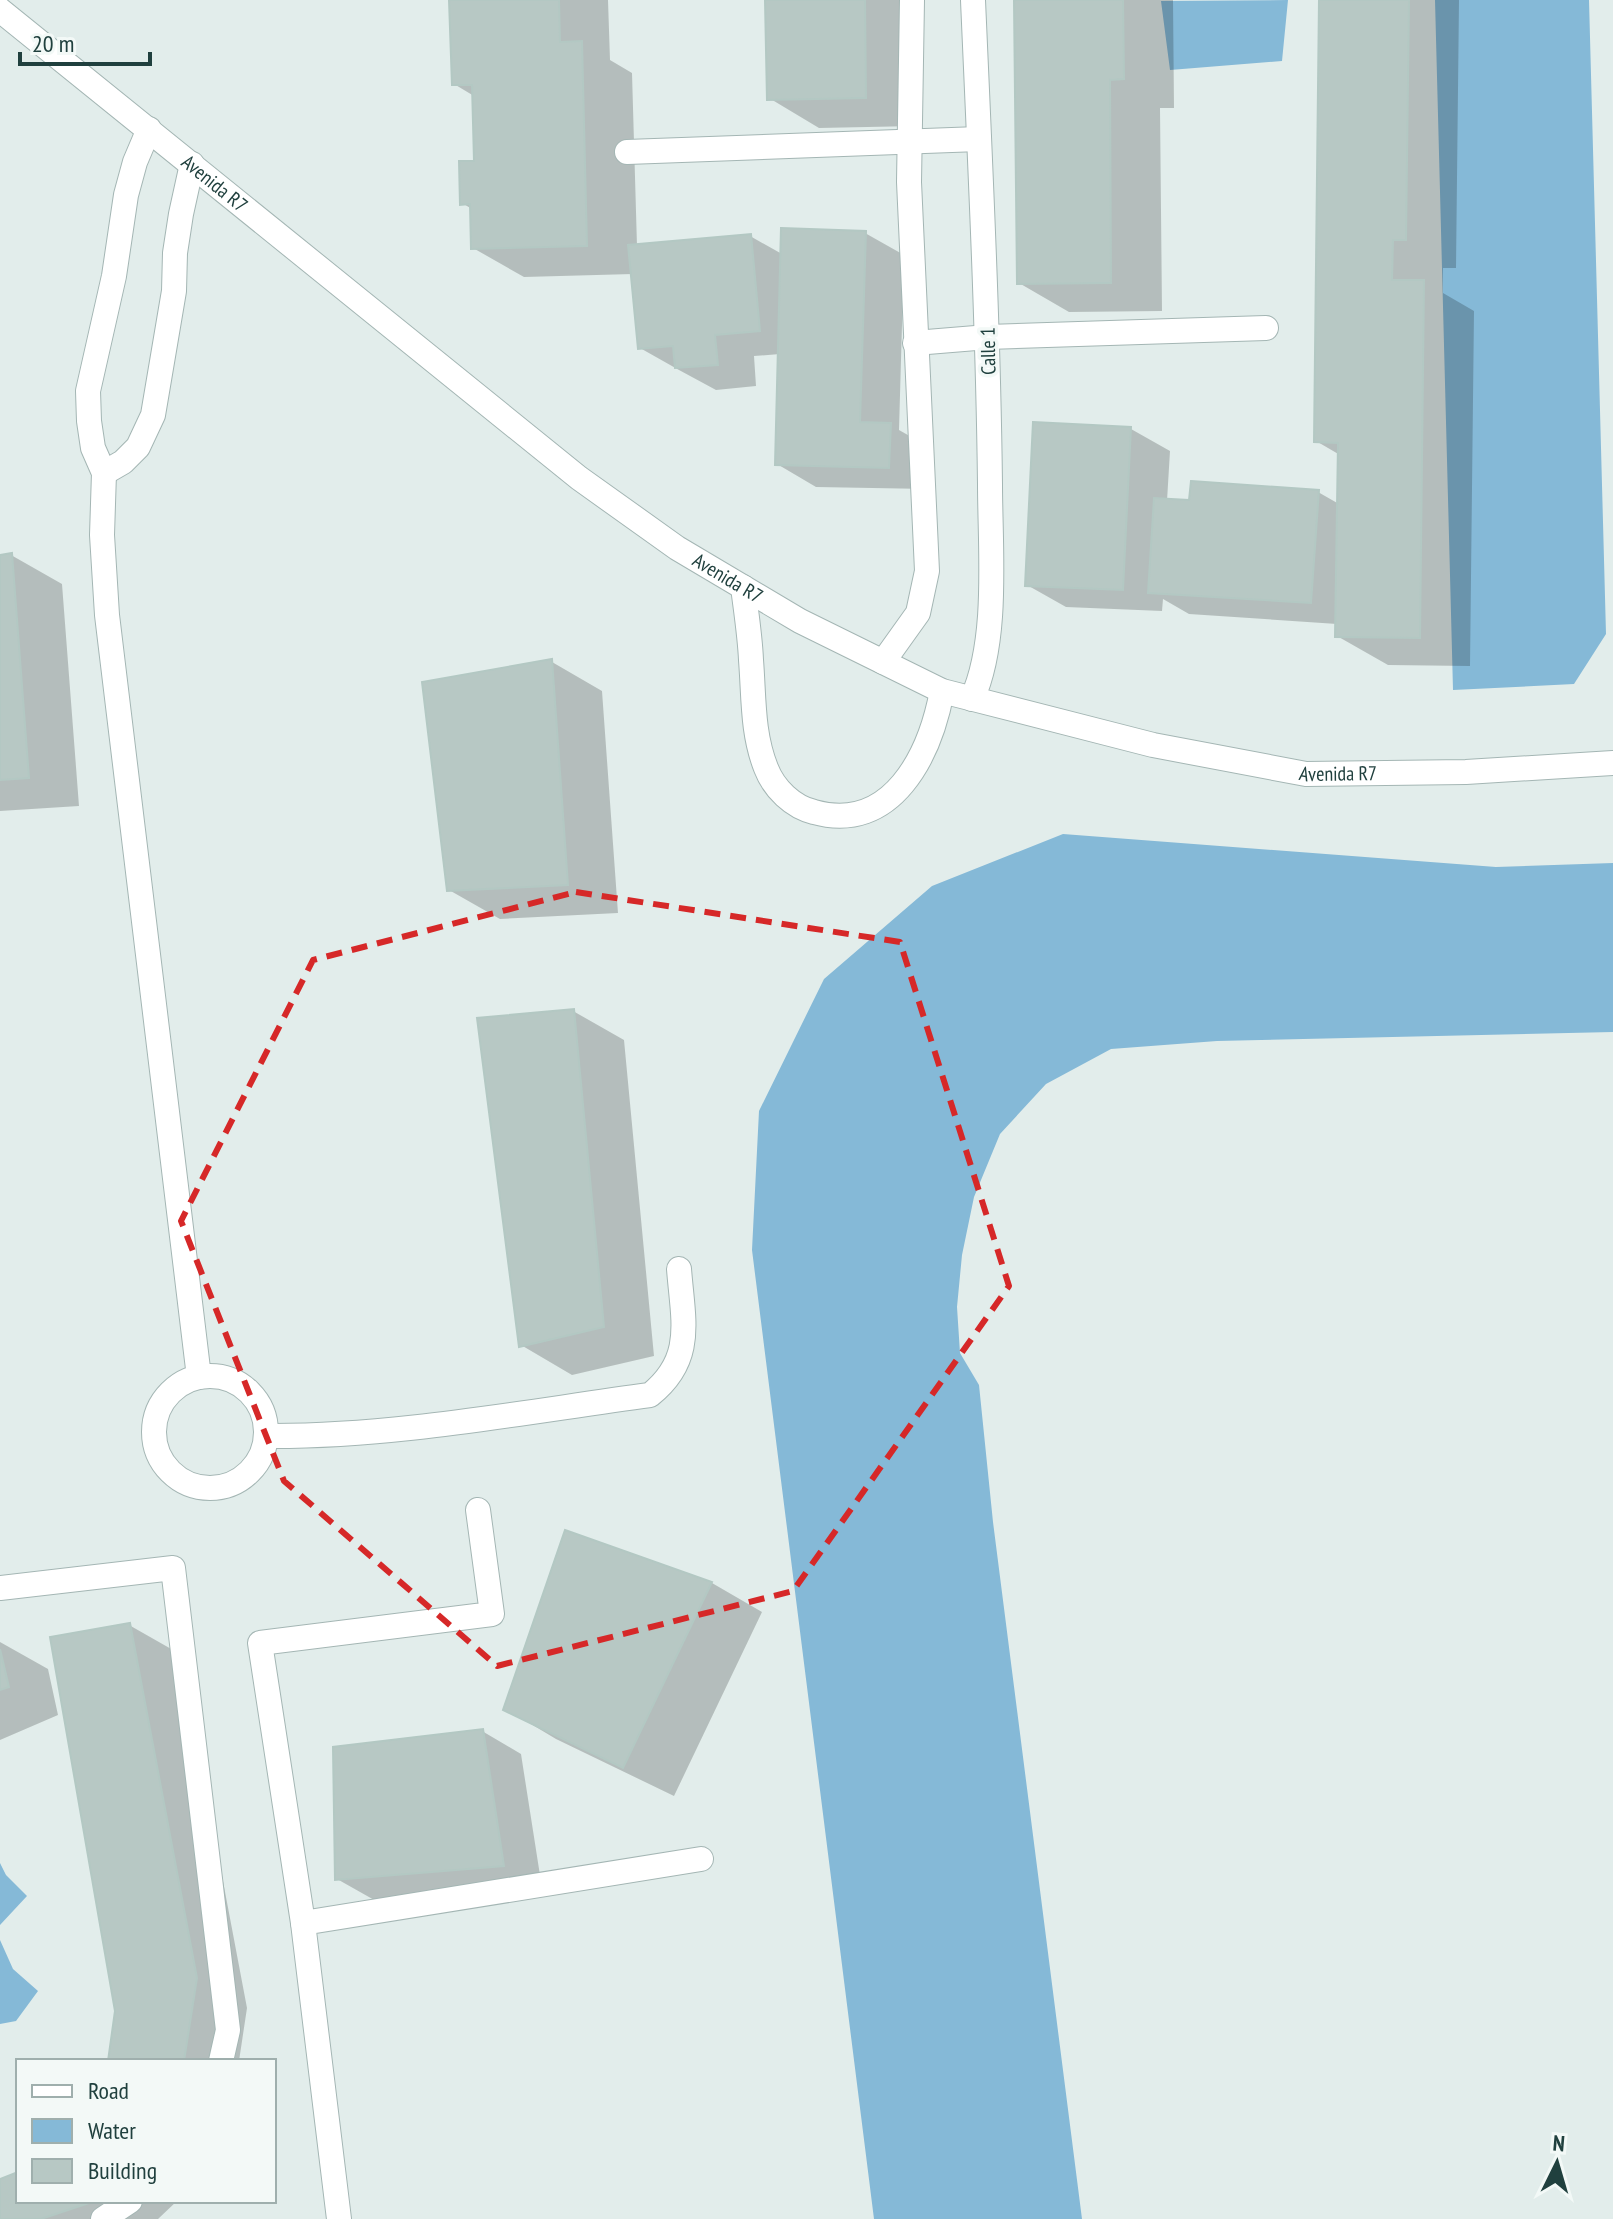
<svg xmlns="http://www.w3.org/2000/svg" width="1613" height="2219" font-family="'PT Sans Narrow',sans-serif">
	<rect width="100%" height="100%" fill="#e2edeb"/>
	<path fill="#85b9d7" d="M1288,0L1282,61L1170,70L1161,1Z
		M1435,0H1589L1606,634L1574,684L1453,690Z
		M1063,834L1496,867L1613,863V1032L1217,1041L1111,1049L1046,1084L1000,1134L974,1197L962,1255L957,1307L960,1353L979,1385L993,1522L1082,2219H874L752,1250L759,1111L824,979L932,886Z
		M0,1863L6,1875L27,1896L0,1925Z
		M0,1940L13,1969L38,1991L16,2021L0,2024Z"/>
	<path fill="#0003" d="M451,0H608L610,60L632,73L637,246L750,236L782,254L865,233L904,255L899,430L929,447L928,489L816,487L777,464L780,354L754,356L756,386L716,390L679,370L640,348L633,274L524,277L473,248L472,209L462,203L476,163L474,96L454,84Z
		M767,0H914L916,126L819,128L769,98Z
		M1016,0H1173L1174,108H1160L1162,311L1069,312L1019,283Z
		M1321,0H1459L1456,268H1443V293L1474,311L1470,666L1388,665L1337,636V624L1189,614L1163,599L1162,611L1066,607L1027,585L1131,429L1170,451L1167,501L1191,502L1318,492L1339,504L1340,455L1316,441Z
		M11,555L62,584L79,806L0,811V557Z
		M552,662L602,691L618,913L500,919L449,890Z
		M573,1011L624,1040L654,1356L572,1375L521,1345Z
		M566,1533L712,1583L762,1612L674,1796L556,1739L506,1709Z
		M129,1625L180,1654L247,2008L239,2061H110L117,2011Z
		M0,1642L48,1669L58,1715L0,1740Z
		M482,1731L521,1754L542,1888L376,1901L337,1879Z
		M18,2174V2201H177L158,2219H0V2182Z"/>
	<path fill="#b7c8c4" stroke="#b3c8c3" stroke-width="2" d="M449,0H559L560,42L582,41L587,246L471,249L470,204L460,205L459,161H474L472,85H452Z
		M765,0H865L866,98L767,100Z
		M1014,0H1123L1124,79L1110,80L1111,283L1017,284Z
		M1319,0H1409L1406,240H1393L1392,280H1424L1420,638L1335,637L1338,443L1314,442Z
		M781,228L866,231L860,422L891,423L889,468L775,465Z
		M751,234L760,331L715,335L718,365L675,368L673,346L638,349L628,245Z
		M1033,422L1131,427L1123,590L1025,586Z
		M1191,481L1319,490L1311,603L1148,593L1154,498L1189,500Z
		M12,553L29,778L0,780V555Z
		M552,659L568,885L447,891L422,682Z
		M574,1009L604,1327L519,1347L477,1018Z
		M565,1530L712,1582L623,1768L503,1710Z
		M130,1623L197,1978L184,2061H108L115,2011L50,1637Z
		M0,1649L9,1687L0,1690Z
		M483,1729L504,1866L335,1880L333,1747Z
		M18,2172V2201H95L41,2219H0V2179Z"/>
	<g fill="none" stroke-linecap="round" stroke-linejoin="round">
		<g stroke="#a4b6b4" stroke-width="26">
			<g id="minor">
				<path id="s1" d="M0,10L579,478L677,548L800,621L942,691L1153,745L1306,774L1466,772L1613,763"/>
				<path d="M149,129L135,162L126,195L114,276L88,391L89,421L93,448L104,473L102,535L107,615L199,1377"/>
				<path d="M627,152L979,139"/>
				<path d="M915,343L988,337L1266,328"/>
				<path d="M104,473L123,462L138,447L153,415L174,291L175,253L181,214L192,164"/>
				<path d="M743,587C746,611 750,636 751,660C754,697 752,733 766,768C774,789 793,807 814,812C892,834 930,755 942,691"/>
				<path d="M883,662L918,613L927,571L909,182L912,0"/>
				<path d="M972,699C999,640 990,549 990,484C988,322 980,161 973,0"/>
				<circle cx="210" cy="1432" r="56"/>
				<path d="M266,1436C394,1437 523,1412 650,1395C695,1359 683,1321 679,1269"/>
				<path d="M0,1588L173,1568L228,2030L221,2061"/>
				<path d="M303,1923L260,1643L492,1614L478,1510"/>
				<path d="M103,2219L130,2201"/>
				<path d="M339,2219L303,1923L701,1859"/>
			</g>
		</g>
		<use href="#minor" stroke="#fff" stroke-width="24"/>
	</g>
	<path fill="none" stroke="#d62828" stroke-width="6" stroke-dasharray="16 10" stroke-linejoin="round" d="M576,892L900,942L1009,1286L793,1591L497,1666L284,1481L181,1221L313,960Z"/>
	<g text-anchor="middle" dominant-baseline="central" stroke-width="7" stroke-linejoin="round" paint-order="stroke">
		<g font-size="20" fill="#20403e" stroke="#f3f9f7">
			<text stroke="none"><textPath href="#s1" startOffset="276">Avenida R7</textPath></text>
			<text transform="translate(988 351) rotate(-91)">Calle 1</text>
			<text stroke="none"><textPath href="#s1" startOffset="924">Avenida R7</textPath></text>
			<text stroke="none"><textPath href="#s1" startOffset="1572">Avenida R7</textPath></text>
		</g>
	</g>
	<rect x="16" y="2059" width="260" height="144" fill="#f3f9f7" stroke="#9fafad" stroke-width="2"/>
	<rect x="32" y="2085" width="40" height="12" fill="#ffffff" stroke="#9fafad" stroke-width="2"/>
	<text x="88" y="2099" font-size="24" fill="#20403e">Road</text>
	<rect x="32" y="2119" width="40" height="24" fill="#85b9d7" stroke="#9fafad" stroke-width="2"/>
	<text x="88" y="2139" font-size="24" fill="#20403e">Water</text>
	<rect x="32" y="2159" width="40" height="24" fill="#b7c8c4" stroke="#9fafad" stroke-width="2"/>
	<text x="88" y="2179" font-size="24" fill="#20403e">Building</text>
	<g transform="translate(1557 2163) rotate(5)" stroke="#f3f9f7" stroke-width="6" paint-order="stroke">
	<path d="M0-6L14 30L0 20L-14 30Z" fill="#20403e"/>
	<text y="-12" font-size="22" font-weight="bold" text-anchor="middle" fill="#20403e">N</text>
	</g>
	<path d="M20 52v12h130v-12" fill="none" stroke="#20403e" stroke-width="4"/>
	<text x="32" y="52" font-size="24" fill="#20403e" stroke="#f3f9f7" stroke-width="6" paint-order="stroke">20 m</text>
</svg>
